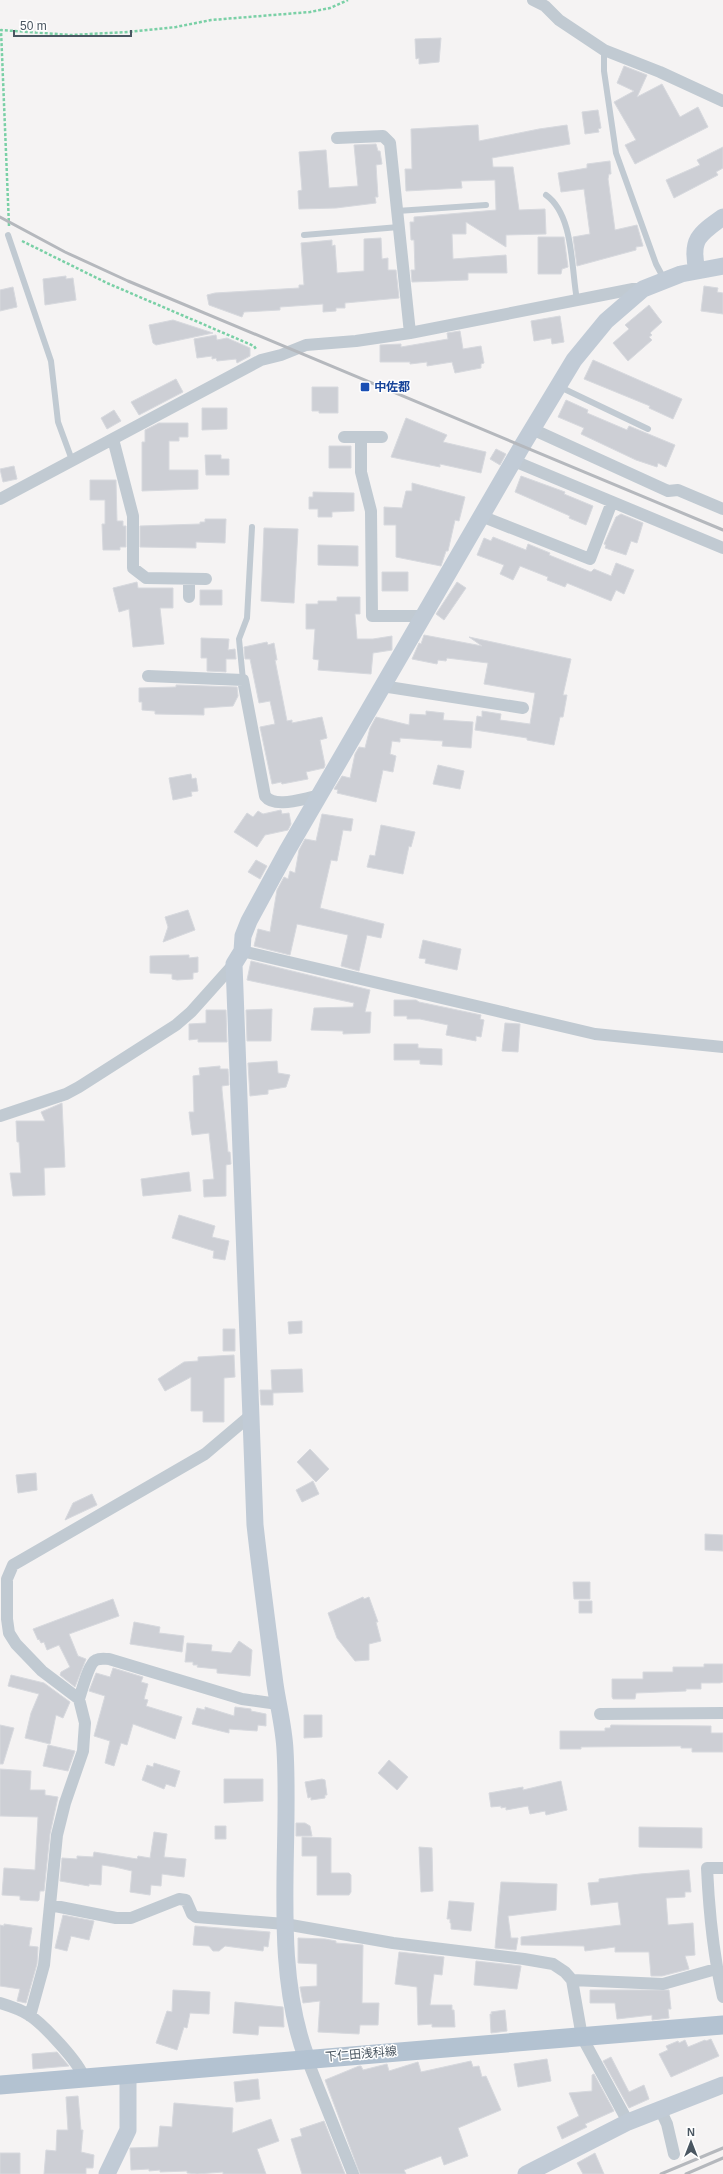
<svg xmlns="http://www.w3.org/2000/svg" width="723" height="2174" font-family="Helvetica,'Noto Sans JP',sans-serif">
	<rect width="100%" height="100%" fill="#f5f3f3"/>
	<path fill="#cdcfd5" stroke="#d7d9de" d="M441,38L439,62L419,64V58L416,59L415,39Z
		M624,66L647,75L637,97L662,84L680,117L698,107L708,127L635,164L625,145L636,140L614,102L634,91L617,83Z
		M598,110L601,128L598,129L599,132L585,134L582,112Z
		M478,125L479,141L539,129L567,125L570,144L492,158L493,167H513L519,210L545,209L546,234L506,235V247L466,222V234H452L453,259L506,255L507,273H468V280L412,282L411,270H415L414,240H411L410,222H414V217L496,210L495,180L461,181L462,188L406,191L405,169H412L411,129Z
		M376,144L378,151H380L382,164L376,165L378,197H375L376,203L336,208L299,209L298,191L302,190L299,152L326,150L329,188L358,186L354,145Z
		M723,147V168L716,172L718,175L674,198L666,180L700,165L697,160Z
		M610,161L611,174H609L608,179L615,230L637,225L643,246L636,247V250L577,266L573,237L590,234L584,189L561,192L558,173L587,168V164Z
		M538,237H564L568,267L562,269L561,274H538Z
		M381,238L382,259L388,258V270H396L399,298L345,303V308H336V311L323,312V304L280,307V310L244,312L242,317L209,305L207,295L215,293L299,288V285H304L301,243L332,240V246L335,245L337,273L364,271V239Z
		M66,276V279L73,278L76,300L45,305L43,279Z
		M704,286L718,288L717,292L723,293V314L701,311Z
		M13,287L17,307L0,311V290Z
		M649,305L662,322L650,333L652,335L649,337L652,340L628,361L613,343L629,329L625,325Z
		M560,316L564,342L552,344L551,338L534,341L531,321Z
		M173,320L213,333L156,345L153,343L149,325Z
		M460,331L463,349L481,346L484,363L481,364V368L455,373L452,362L427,366V362L410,364V362H380V345L401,344V347L448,339L447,333Z
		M216,335L217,340L227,338L250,348V356L237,363L236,359L217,361L216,358L212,359V356L197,358L194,339Z
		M593,360L682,399L673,419L649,408L650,406L584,379Z
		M176,379L183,392L139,415L131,402Z
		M312,387H338V413H319V411H312Z
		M566,400L588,410L587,413L627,430L629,426L675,445L666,467L658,463L657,467L636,460L581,434L584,428L558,417Z
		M202,408H227V429L202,430Z
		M114,410L121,421L107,429L101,418Z
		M406,418L447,435L443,442L486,452L481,473L440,464V467L391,457Z
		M159,423H188V437H179V441H169V470H198V489L142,491V442H145V430Z
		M329,446H351V468H329Z
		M496,449L506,454L500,465L490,459Z
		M205,455H221V459H229V475H206Z
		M14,466L17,479L3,482L0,469Z
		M521,476L565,492L564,494L593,506L586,525L569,518L570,516L515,492Z
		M90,480H116L117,521H123V526H126V547H120V550H103L102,524H105V500H90Z
		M412,483L465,497L459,521L455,520L448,551H446L441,566L396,557V525H384V507L402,508L406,491H412Z
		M313,492L354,493V511L332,512V517H318V509H309V497H313Z
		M621,514L643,523L637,543L631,541L626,555L605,548L606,545L604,544L616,517Z
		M205,519H226L225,543L196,542V548L140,547V526L200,524V522H205Z
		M264,528L298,529L294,603L261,601Z
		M493,537L526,550L528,544L550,553L549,555L591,572L594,569L611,576L616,563L634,570L624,594L616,590L611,601L567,583L565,587L547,580L548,577L520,566L513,580L500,574L504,565L477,555L484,538L491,541Z
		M318,545L358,546V566L318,565Z
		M382,572H408V591H382Z
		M137,582L138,588H173V608H160L164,644L133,647L129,609L119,612L113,588Z
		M457,582L466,588L444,620L436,614Z
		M200,590H222V605H200Z
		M337,597H360V614H355L357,639H373L392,636V650L373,653L371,674L318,670L319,660L313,659L315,629H306V604H318V601H337Z
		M424,635L482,646L469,637L571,659L563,695H567L563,717H560L554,745L527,740V738L475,730L477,716L482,717V711L501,714L500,720L530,724L535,693L484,684L488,663L447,658L446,661L438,660L437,664L412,659L419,643L421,644Z
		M201,638L229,639L228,650L235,649L236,659H226V672L207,671V658H201Z
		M267,642L268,645L274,643L277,660H275L287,721L292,720V723L322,717L327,738L320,740L325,765L324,768L306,772L308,779L282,784L281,782L272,784L260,727L275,724L270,701L259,703L250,659H245L244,647Z
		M176,685L237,687L238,696L233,706L204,708V715L155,714V711L142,710V702H139V688L176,687Z
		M426,711L444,713L443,720L473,722L471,748L442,746L443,741L400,738V742L392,741L390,754L396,756L393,772L383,770L376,802L337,793L338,790L334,789L342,776L350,778L355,754L359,747L365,748L370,728L376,717L409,725L410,714L426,715Z
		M438,765L464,771L460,789L433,784Z
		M191,774L192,779L196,778L198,791L191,792L192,796L173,800L169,778Z
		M281,810L282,814L289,813L291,824L288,830L265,835L257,847L234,832L247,813L253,817L258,811L263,814Z
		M322,814L353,819L351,831L343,830L337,861L331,860L320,908L384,924L381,938L367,935L359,971L341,966L348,935L297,924L290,955L254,946L258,929L270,932L277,890L284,877L288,879L290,871L295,873L299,850L305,839L316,841Z
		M381,825L415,832L411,847L409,846L403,874L367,867L370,855L375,856Z
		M256,860L267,866L260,879L248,872Z
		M188,910L195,930L163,942L168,927L165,917Z
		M423,940L461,949L457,970L425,963L426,959L419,958Z
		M189,955V958L198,957V972L193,973V979L177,980L172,979V974L150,973V956Z
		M251,961L370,990L365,1012H371L370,1033L343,1034V1031L311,1030L314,1008L353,1007L354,1003L247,980Z
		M394,1000H416L419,1002L481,1015L480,1019L484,1020L481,1037L476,1036V1041L446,1035L448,1025L420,1019H407V1016H394Z
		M272,1009L271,1041H247L246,1010Z
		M206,1010H226L227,1042H198V1039L189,1040V1024L206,1023Z
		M505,1023L520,1024L518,1052L502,1051Z
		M394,1044H418V1048L442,1049V1065L420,1064V1060H394Z
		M277,1061L278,1073L290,1075L286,1087L268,1090V1094L250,1096L248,1063Z
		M220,1066V1069H228L229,1085L222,1086V1090L228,1152H230L231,1164L226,1165V1196L204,1197L203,1180L214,1179L209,1133L192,1135L191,1129L189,1112H194L193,1076L200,1075L199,1068Z
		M62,1103L65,1167L44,1168L45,1195L13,1196L10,1173H21L19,1142H17L16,1121H45L41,1112Z
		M189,1172L191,1191L143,1196L141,1179Z
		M179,1215L215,1226L212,1237L229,1241L225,1260L213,1258L214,1251L172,1238Z
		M302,1321V1333L289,1334L288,1322Z
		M223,1329H235V1351H223Z
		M234,1355L235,1377L224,1378V1422H203V1411H191V1377L165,1391L158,1379L184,1362L198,1361V1357Z
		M302,1369L303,1392L273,1393V1405H261L260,1390H272L271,1370Z
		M310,1449L329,1469L316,1482L297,1462Z
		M36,1473L37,1490L18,1493L16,1475Z
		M313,1481L319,1494L302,1502L296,1490Z
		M92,1494L97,1505L65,1520L73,1503Z
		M705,1534L723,1535V1551L705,1550Z
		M573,1582H590V1599H574Z
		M363,1597L364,1599L369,1597L378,1622H376L381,1641L369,1644V1660L355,1661L337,1638L328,1613Z
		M113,1599L119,1616L69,1634L78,1656L86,1659L75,1687L60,1675L61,1672L70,1667L59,1645L47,1650L44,1642L41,1643L39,1639L38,1640L33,1629Z
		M579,1601H592V1613H579Z
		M134,1622L160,1627L159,1633L184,1636L182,1652L130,1644Z
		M239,1641L252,1650L250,1676L217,1673V1669L197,1667L198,1665H193V1662H185L187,1643L212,1645L211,1651L231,1653Z
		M704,1664H723V1682L720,1683H701V1689H686V1691L636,1693L635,1699H613L612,1697V1679H643V1672H673V1667H704Z
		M113,1668L143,1677L141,1682L148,1684L144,1699L148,1700L146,1706L182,1717L175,1739L133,1724L127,1745L121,1743L114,1766L105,1763L110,1741L94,1736L105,1696L89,1691L96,1673L110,1677Z
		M11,1675L44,1683L70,1702L63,1718L56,1715L50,1744L25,1738L31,1713L39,1694L8,1686Z
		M205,1707L234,1716L235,1707L251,1709V1711L266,1714V1726L258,1725L257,1731L229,1729V1733L192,1724L197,1708L205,1710Z
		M304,1715H322V1737L304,1738Z
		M0,1725L14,1728L3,1764H0Z
		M611,1725L711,1726V1733H723V1752H692V1748H681V1746L581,1747V1749H560V1731H605V1728H610Z
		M48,1745L75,1751L68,1771L43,1766Z
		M389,1760L408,1777L397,1790L378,1773Z
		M154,1763L180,1771L175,1787L166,1784L164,1789L142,1780L147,1765L153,1767Z
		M0,1769L31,1771L30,1790H45V1795L58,1797L50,1834L44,1891H40L39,1900L38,1901L20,1900V1896L2,1895L4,1868L35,1870L38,1817L0,1816Z
		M224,1779H263V1801L224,1803Z
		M322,1779L325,1780L327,1795H325V1798L311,1800V1797L308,1798L305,1782Z
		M561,1781L567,1810L546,1815L545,1811L530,1814L528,1806L506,1810V1807L501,1808V1806L491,1807L489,1793L523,1787V1790Z
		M296,1823H305L310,1826L312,1836H296Z
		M215,1826H226V1839H215Z
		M639,1827L702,1828V1848L639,1847Z
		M154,1832L167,1834L164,1857L186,1859L184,1877L162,1874L161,1886L151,1885L150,1895L130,1892L132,1871L115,1867L102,1865L101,1885L89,1884V1886L60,1881L62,1858L77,1859V1856L93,1857L94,1852L137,1859L138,1856L150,1858Z
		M302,1837L331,1838V1873H349L351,1875V1892L349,1895H317V1856H302Z
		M419,1847L432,1848L433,1891L421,1892Z
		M689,1870L691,1892H685V1897L666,1898L668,1925L693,1923L695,1955L685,1956L689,1969L662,1976H651L649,1952H615V1947L585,1951L584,1946L521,1945V1937L621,1925L618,1902L591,1905L588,1883L599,1882V1879L640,1874Z
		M501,1882L557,1884L556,1910L508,1916L511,1938H518L516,1950L495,1948Z
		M449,1901L474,1903L471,1931L451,1929V1923H450V1919H447Z
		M63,1915L94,1921L89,1940L71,1936L67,1951L55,1948Z
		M4,1924L32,1928L29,1946L38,1947L37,1964L26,2003L17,2001L20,1989L0,1986V1925L4,1926Z
		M195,1926L270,1932L268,1947L264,1946L263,1951L225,1946L219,1951H213L209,1946L193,1945Z
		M298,1938L325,1939L336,1941V1943L363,1945L362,2003H379L378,2025H360L359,2034L318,2032L320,2001L303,2003L300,1987L317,1986V1964L298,1963Z
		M399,1952L444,1957L442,1975L434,1974L430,2005H452V2010H454L455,2027H432V2024L418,2025L417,1987L395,1984Z
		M476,1961L521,1966L517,1989L474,1985Z
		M173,1990L210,1992L209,2014L190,2013L187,2028L184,2027L177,2050L156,2043L167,2011L172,2012Z
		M590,1990H669L671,2009H668L669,2018L652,2020V2015L617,2019L615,2003H590Z
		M235,2002L283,2007L284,2027L259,2026L258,2035L233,2033Z
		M505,2010L507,2031L491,2033L490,2014H492L491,2012Z
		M711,2039L719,2056L671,2077L659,2054L668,2050L666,2046L678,2041L679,2043L685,2040L688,2047L705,2040L706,2041Z
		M57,2052L69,2066L33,2069L32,2054Z
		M611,2057L629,2092L644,2085L649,2099L629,2108L603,2061Z
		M547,2059L551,2081L518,2087L514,2064Z
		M471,2061L473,2067L479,2066L482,2077L486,2076L501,2110L458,2128L468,2156L444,2165L441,2156L404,2170L406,2174H360L325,2080L359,2066H361L363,2070L387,2064L389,2071L418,2062L421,2072Z
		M594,2074L614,2111L585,2124L587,2127L562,2139L557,2127L579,2116L569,2093L592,2091V2075Z
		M258,2079L260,2099L236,2102L234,2082Z
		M78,2096L81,2130H83L81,2152L94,2155L93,2168H86V2174H44L46,2150L56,2151L57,2130H68L66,2097Z
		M174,2103L233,2108L232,2133L271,2119L279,2141L257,2149L266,2174H223V2172L197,2174L187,2173V2171L160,2172V2170L149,2171V2169L131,2170L130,2148L158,2147L160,2126L172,2127Z
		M324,2121L345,2174H302L291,2139L302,2136L300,2129Z
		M0,2153H20V2174H0Z
		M595,2153L604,2174H583L577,2163Z"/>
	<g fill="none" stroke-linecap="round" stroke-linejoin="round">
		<path stroke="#7ad0a6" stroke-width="2.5" stroke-dasharray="3 2" stroke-linecap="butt" d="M9,226L1,30L71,35L128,32L176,27L211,20L310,12L330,8L348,0
			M22,241L107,283L254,346L256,349"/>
		<path stroke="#c1cad2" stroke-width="6" d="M604,50V71L616,153L656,264L664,279
			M546,195C574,215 571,268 577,300
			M397,211L486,205
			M8,235L51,361L58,422L72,460
			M304,235L399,227
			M560,387L648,429
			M243,680L239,639L247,618L252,527"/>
		<path stroke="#c1cad2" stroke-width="12" d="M533,0L545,6L559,20L604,50L660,72L723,101
			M337,138L383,136L390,143L410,333
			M532,429L668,491L678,490L723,509
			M344,437H361V472L371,511L372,616H423
			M361,437H382
			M113,439L133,516V568L146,578L206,579
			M514,461L723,548
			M0,499L261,360L281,355L306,345L356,341L410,333L633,289H643
			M481,516L590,559L612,502
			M189,579V597
			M148,676L243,680L265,796C275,809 304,798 318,796
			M382,686L523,708
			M242,951L595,1034L723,1047
			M0,1116L66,1094L79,1087L176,1025L191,1012L234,964
			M79,1699C82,1690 89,1663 96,1660C100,1658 105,1659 109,1659L242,1699L278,1704
			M600,1714L723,1713
			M723,1868H707C709,1912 713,1954 723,1997
			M50,1905L116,1918H131L179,1899L186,1900L192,1914L196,1917L285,1924L393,1943L524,1959L553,1964L565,1972L572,1980L663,1984L716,1969
			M572,1980L582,2037L628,2122
			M0,2003C10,2006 20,2009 29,2015C43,2024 79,2062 84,2078
			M30,2016L44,1965L57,1835L65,1803L83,1751L85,1723L79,1699L42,1671L16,1644L9,1633L7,1619V1579L13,1565L20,1561L205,1454L251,1415
			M307,2059L353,2174
			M660,2109L667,2124L674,2154"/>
		<path stroke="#c1cbd6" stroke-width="17" d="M697,270C690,240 699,234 723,217
			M307,2059C271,1964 291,1849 285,1750C284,1728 278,1705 275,1684C268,1631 261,1578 255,1525L234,964L242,951L243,936L249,921L287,851L522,446L574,360L606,321L643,289L681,274L723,266
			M107,2174L128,2130V2074
			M526,2174L628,2122L723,2085"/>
		<path stroke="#b3c2d1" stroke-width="19" d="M0,2085L723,2025"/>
		<path stroke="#b5b8bd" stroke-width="3" d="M0,217L65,252L128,281L723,530
			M661,2174L723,2148
			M686,2174L723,2158"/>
	</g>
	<rect fill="#1a4fb4" stroke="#fff" stroke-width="1.5" x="360" y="382" width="10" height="10" rx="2"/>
	<g text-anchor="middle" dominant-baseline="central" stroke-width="3" stroke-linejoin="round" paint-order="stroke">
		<g font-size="12" font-weight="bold" fill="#164399" stroke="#fff" text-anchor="start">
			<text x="374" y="387">中佐都</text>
		</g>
		<g font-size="12" fill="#4a5661" stroke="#fff">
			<text transform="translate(361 2054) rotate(-5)">下仁田浅科線</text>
		</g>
	</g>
	<g transform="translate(691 2142)" stroke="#ffffff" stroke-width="3" paint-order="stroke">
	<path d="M0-3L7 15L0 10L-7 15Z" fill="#4a5661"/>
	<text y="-6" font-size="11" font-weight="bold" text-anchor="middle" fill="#4a5661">N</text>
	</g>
	<path d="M14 30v6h117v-6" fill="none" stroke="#4a5661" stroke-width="2"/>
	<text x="20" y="30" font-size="12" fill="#4a5661" stroke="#ffffff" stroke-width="3" paint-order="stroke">50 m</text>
</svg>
